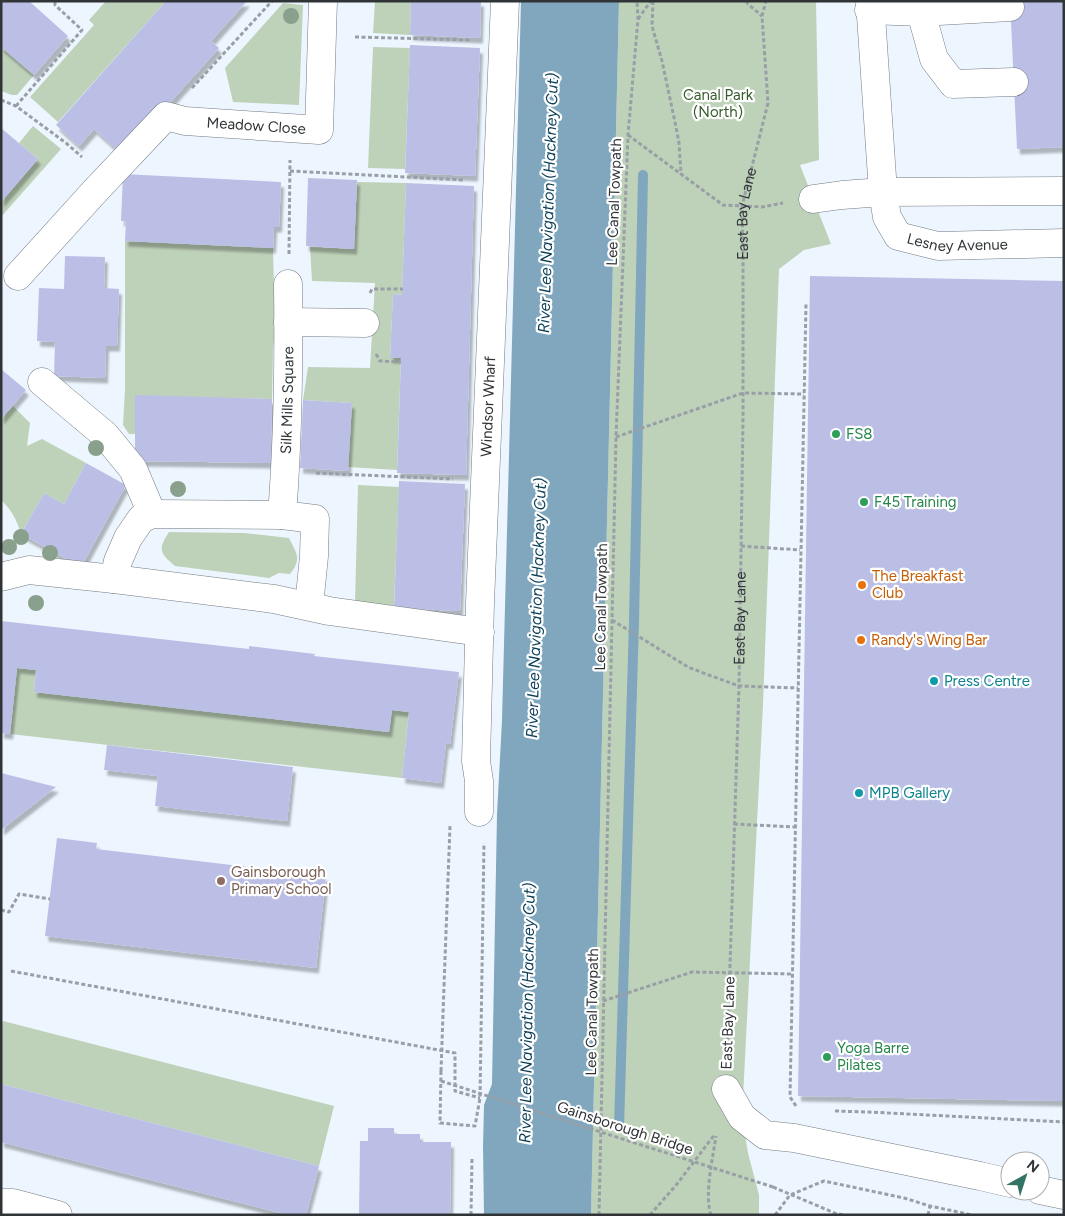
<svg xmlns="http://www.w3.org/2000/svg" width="1065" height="1216" font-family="Figtree,sans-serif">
	<defs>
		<filter id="shadow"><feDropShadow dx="3" dy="5.5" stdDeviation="1" flood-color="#0004"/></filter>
	</defs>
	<rect width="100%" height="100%" fill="#edf6ff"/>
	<path fill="#bed1b9" d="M106,1H166L58,122L30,97L94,25L89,20Z
		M375,1H411L410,35L373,33Z
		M619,1H816L819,160L800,165L831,244L804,250L779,269L763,705L742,1117L748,1153L759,1195V1215H591Z
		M283,3L303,5L299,105L233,102L225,68Z
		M1,47L34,75L17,95H12L1,91Z
		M373,47L410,48L405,169L368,168Z
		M33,126L61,149L1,217V202L38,159L19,143Z
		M357,182L406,183L402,295L393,294L390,358H401L397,470L348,467L352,403L303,400L308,367L370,368L375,283L312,281L310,247L354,249Z
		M125,241L273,248L275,330L273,350L272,399L226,398L135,434H129L123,425L125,389Z
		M13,406L30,423L27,446L42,439L86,463L64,504L44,493L21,534C17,521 12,510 1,500V419Z
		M358,485L399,487L394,605L355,604Z
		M169,532L244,533L289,538C297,554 302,559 290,574L279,573L269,578L175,566C159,553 158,549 169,532Z
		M17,668L36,670L34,692L389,732L392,710L409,712L402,778L10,734Z
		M3,1021L334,1106L319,1166L1,1084V1027Z"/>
	<path fill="#81a7bf" d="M521,1H619L591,1215H484L483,1147L484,1105L492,1084L497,814L502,720Z"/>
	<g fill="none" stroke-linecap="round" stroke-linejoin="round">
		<path stroke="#81a7bf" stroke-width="10" d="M619,1128L634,622L643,175"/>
	</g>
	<path fill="#bcbfe5" filter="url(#shadow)" d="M1,1H29L68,36L34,75L1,47Z
		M166,1H247L211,41L219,48L123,155L94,129L79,146L56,125Z
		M411,1H481L480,38L410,35Z
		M1010,1H1064V147L1017,149Z
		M410,45L480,48L475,176L405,173Z
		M1,128L38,159L1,202Z
		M123,174L281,182L279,227H274L273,248L125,241L126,221H121Z
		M308,178L357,180L354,249L306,246Z
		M406,183L474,186L466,475L397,473L401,358H390L393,294L402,295Z
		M65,256L105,257L104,288L119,289L117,346H106L105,378L54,376L55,342L37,341L39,288L64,289Z
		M810,276L1064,281V1101L798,1096Z
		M1,369L26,390L1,419Z
		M135,395L272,399L271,463L135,461Z
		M303,400L352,403L348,471L300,468Z
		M86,463L126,485L81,567L21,534L44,493L64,504Z
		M399,481L465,484L460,611L394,608Z
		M1,621L249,649V646L315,654L314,656L459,672L450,744L446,743L441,783L402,778L409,712L392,710L389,732L34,692L36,670L17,668L10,734L1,733Z
		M107,745L293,767L287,821L155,806L158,776L104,770Z
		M1,773L56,787L1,830Z
		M57,838L97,843L96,849L326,876L316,968L45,936Z
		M1,1084L319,1166L306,1215H288L1,1142Z
		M368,1128H394V1134H420V1142H451L450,1215H359L360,1141H368Z"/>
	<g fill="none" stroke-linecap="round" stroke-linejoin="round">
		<g stroke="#737b82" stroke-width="29">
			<g id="minor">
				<path id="s2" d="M870,1L883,192L887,217L898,236L938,246L1064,243"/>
				<path d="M924,1L921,12L934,59L953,84L1014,82"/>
				<path d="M869,10L921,12L1010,7"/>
				<path d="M813,199L842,195L883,192L1064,191"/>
				<path id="s3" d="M18,276L96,190L166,116L185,121L319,130L323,1"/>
				<path d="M288,322L365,323"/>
				<path d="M42,382L105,435L133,469L152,514"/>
				<path id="s4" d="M282,515C288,439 289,361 288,284"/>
				<path d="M1,577L29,570L114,579L274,599L329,611L480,632"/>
				<path d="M114,579L118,561L128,538L141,519L152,514L282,515L315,519L314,556L309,606"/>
				<path id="s5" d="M479,812V781L476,761L480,603L505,1"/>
				<path d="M726,1089L742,1117L765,1135L794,1138L980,1176L1010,1183"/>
				<path d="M1040,1190L1064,1195"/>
				<path d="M1,1206L4,1203H13L58,1215"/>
			</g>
		</g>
		<g stroke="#999fa6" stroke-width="3" stroke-dasharray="4 2.5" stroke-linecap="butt">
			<path d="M653,1L652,26L662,61L675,122L679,143L681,174"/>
			<path d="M746,1L748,4L762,16"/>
			<path d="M638,19L651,1"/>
			<path d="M355,37L471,40"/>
			<path d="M192,88L272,1"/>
			<path d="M1,100L16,106L66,143L82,157"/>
			<path d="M16,106L82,30L55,5V1"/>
			<path d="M628,135L723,205L762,207L783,203"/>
			<path d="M290,171L465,180"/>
			<path d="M289,254L290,160"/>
			<path d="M370,293L372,289H403"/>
			<path d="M376,354L380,361L401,362"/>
			<path d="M616,437L743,393L804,394"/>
			<path d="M316,473L453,479"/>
			<path d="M741,546L800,550"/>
			<path d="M612,620L688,667L706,674L739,686L798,688"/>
			<path d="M734,824L795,827"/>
			<path d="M1,910L9,912L19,894L50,899"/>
			<path d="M11,971L455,1053V1091L480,1098"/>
			<path d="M444,986L450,826"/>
			<path d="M603,1001L692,972L793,974"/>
			<path id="s1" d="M727,1059L739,686L743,419V249L742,206L768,103L762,16L766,1"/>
			<path d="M441,1071L440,1123L475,1126L480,1098L484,843"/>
			<path d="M796,1106L790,1097L806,304"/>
			<path d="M835,1111L869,1112L1064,1122"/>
			<path d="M773,1187L837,1214L845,1215"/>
			<path d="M471,1215L472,1158"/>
			<path d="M599,1215L616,437L628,135L638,19L637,1"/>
			<path d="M650,1215L677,1184L715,1134"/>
			<path d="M711,1215C704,1195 713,1157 716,1136"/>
			<path d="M775,1215L790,1195L824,1181L904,1198L930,1206L972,1215"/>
			<path d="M928,1215L930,1206"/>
		</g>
		<use href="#minor" stroke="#fff" stroke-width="28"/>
		<path stroke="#999fa6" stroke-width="3" stroke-dasharray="4 2.5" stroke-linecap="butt" d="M441,1071L444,986
			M441,1081L773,1187"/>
	</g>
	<g fill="#89a18c">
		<circle cx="291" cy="16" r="8"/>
		<circle cx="96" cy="448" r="8"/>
		<circle cx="178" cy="489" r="8"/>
		<circle cx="21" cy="537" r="8"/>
		<circle cx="9" cy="547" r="8"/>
		<circle cx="50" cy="553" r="8"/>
		<circle cx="36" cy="603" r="8"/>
	</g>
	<g fill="#2e9e5b" stroke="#fff" stroke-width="2">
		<circle cx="836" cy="434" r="5"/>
		<circle cx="864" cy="502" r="5"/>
		<circle cx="827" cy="1057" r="5"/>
	</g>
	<g fill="#e8710a" stroke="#fff" stroke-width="2">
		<circle cx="862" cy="585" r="5"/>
		<circle cx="861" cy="640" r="5"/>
	</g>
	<g fill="#0f9aa8" stroke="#fff" stroke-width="2">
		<circle cx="934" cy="681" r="5"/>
		<circle cx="859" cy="793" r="5"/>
	</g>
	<circle fill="#8d6e63" stroke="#fff" stroke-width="2" cx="221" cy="881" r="5"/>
	<g text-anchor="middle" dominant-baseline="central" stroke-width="4.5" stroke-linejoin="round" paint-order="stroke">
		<g font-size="15" fill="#385c2d" stroke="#fff">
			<text x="718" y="95">Canal Park<tspan x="718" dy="17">(North)</tspan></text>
		</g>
		<g font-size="15" fill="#313437" stroke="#fff">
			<text stroke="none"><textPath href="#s3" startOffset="309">Meadow Close</textPath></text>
			<text transform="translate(614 202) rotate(-88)">Lee Canal Towpath</text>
			<text stroke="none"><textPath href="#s1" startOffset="846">East Bay Lane</textPath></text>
			<text stroke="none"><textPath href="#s2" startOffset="299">Lesney Avenue</textPath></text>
			<text stroke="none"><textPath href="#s4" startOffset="115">Silk Mills Square</textPath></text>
			<text stroke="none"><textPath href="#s5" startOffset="406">Windsor Wharf</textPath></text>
			<text transform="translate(601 607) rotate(-89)">Lee Canal Towpath</text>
			<text stroke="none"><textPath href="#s1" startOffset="441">East Bay Lane</textPath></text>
			<text transform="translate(592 1012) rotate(-89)">Lee Canal Towpath</text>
			<text transform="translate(728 1023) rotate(-88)">East Bay Lane</text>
			<text transform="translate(625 1128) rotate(18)">Gainsborough Bridge</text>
		</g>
		<g font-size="15" fill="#27864d" stroke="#fff" text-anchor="start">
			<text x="846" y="434">FS8</text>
			<text x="874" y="502">F45 Training</text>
			<text x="837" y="1048">Yoga Barre<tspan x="837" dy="17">Pilates</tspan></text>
		</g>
		<g font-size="15" fill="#c56008" stroke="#fff" text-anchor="start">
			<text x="872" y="576">The Breakfast<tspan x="872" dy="17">Club</tspan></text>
			<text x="871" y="640">Randy's Wing Bar</text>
		</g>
		<g font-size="15" fill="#0d838f" stroke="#fff" text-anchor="start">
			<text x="944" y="681">Press Centre</text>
			<text x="869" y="793">MPB Gallery</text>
		</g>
		<g font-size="15" fill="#785e54" stroke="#fff" text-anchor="start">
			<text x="231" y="872">Gainsborough<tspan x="231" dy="17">Primary School</tspan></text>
		</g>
		<g font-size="16" font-style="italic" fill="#0a3e57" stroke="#fff">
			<text transform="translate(548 203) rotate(-88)">River Lee Navigation (Hackney Cut)</text>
			<text transform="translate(536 608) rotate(-88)">River Lee Navigation (Hackney Cut)</text>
			<text transform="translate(527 1013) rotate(-89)">River Lee Navigation (Hackney Cut)</text>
		</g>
	</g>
	<rect width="1065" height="1216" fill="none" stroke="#313437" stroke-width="5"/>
	<g transform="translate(1025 1176) rotate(39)"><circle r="24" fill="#ffffff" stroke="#adaeaf"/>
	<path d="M0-4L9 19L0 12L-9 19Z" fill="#327363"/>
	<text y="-8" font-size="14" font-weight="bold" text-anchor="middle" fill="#313437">N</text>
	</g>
</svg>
